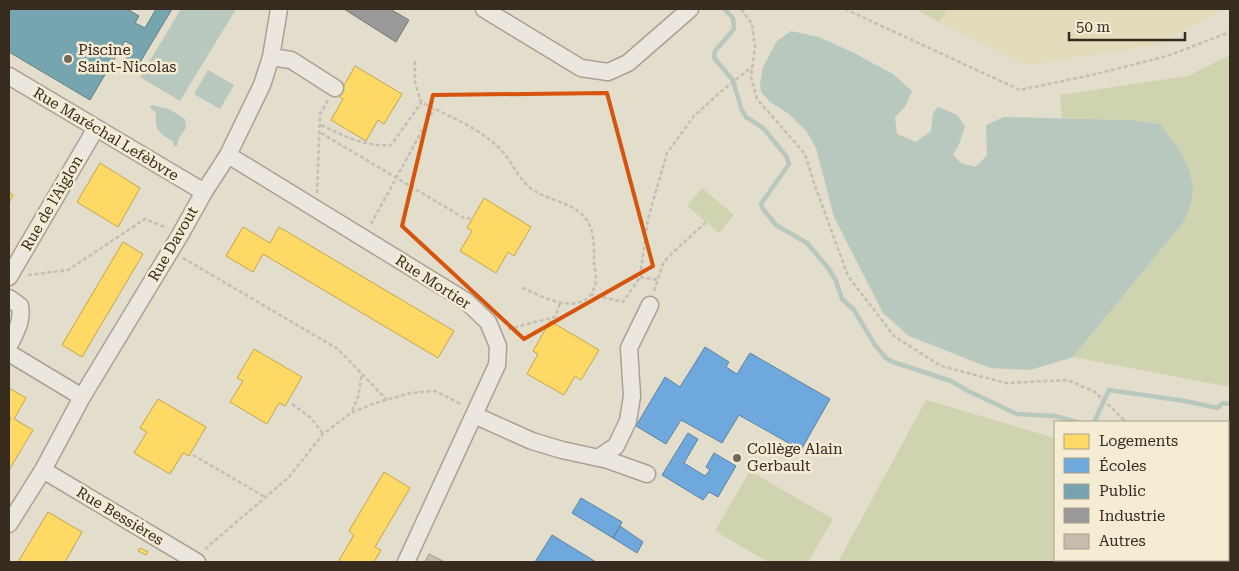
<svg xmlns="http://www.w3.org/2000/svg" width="1239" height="571" font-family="'Roboto Serif',serif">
	<rect width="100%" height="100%" fill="#e3ddcc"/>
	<path fill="#e2dcbd" d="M947,9H1225L1157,45L1026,65L939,22Z"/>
	<path fill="#d0d3af" d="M916,9H947L939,22Z
		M1230,55V387L1073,357L1182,224L1192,178L1129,120L1062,118L1060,95L1188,76Z
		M702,188L734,215L719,233L687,206Z
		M926,400L1055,438V560H1190V562H838Z
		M750,471L833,519L808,562H768L715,531Z
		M1228,499L1230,500V562H1221V560H1228Z"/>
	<path fill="#b8c8bf" d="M181,9H236L180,101L140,77Z
		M791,31L819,37L854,53L893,74L912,91L905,107L895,117L897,134L916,142L931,131L933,113L938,107L957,115L965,126L960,142L953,155L961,163L976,167L987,155L986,125L1004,117L1129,120L1160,124C1177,148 1196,166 1192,198C1191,207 1186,216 1182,224L1073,357L1030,370L990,368L909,336L883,313L834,217L816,148L807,132L789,114L770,102L761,92L760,84L763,67L777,41Z
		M208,70L234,85L220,109L194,94Z
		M152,105L169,109L185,119L186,128L179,138L177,146H174L173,141C158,133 155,129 156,113L150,107Z"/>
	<path fill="#ffd966" stroke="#c3a550" d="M355,66L402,94L384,124L378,120L366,141L331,120L343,99L338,96Z
		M100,163L140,188L118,227L77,202Z
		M9,192L13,195L9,203Z
		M484,198L531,227L514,256L508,252L496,273L460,251L472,231L467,228Z
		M243,227L270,243L279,227L454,331L438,358L263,254L253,272L226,256Z
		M123,242L143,254L82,357L62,345Z
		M550,321L599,350L581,380L575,376L564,395L527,374L538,354L533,351Z
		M254,349L302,377L285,406L279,403L267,424L230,402L243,381L237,378Z
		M9,388L26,398L14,419L33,430L9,470V422L11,418L9,416Z
		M158,399L206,427L189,456L183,453L170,474L134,453L147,432L140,428Z
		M384,472L410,488L375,547L381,550L374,562H338L354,535L349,531Z
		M48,512L82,532L65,562H18Z
		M140,548L148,552L146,555L138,551Z"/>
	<path fill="#6fa8dc" stroke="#5e82a3" d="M705,347L729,362L726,367L737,374L750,353L830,399L801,450L739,415L722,443L681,420L666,444L636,426L665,377L680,387Z
		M688,433L698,439L684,463L705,476L710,470L706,467L714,453L736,466L718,497L709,492L703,500L662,475Z
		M581,498L622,522L613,538L572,513Z
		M620,526L643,542L637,553L613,538Z
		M552,535L596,562H535Z"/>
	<path fill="#76a5af" stroke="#638084" d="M9,9H127L139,16L135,23L145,28L156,9H172L133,74L121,67L134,46L125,41L90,100L9,52Z"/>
	<path fill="#999" stroke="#7b7874" d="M344,9H390L409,20L396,42Z"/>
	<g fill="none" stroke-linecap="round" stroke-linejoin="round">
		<path stroke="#b8c8bf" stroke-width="4.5" d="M724,9L733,18L734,29L715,51L714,58L733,80L741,108L746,117L763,128L786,156L789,164L761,204L763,209L776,225L807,243L829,269L836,281L842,299L854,310L875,345L886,358L893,362L951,381L968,391L1017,414L1055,416L1077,422
			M1094,422L1109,390L1185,401L1217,408L1223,403L1230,404"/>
	</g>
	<path fill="#c6bcad" stroke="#a3998c" d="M429,554L443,561L442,562H425Z"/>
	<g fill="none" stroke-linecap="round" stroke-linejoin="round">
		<g stroke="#a8a296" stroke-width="19">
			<path id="minor" d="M484,9L581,68L608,72L628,63L690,9
				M271,57L291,60L335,88
				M9,76L204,192
				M228,155L466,301L488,322L498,346L497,365L406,562
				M9,277L96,128
				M9,298L20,306C23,321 15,333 9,346
				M9,353L82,397
				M474,415L532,441L562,450L608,460L647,474
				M598,458L616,446L628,421L632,396L629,348L650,305
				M43,470L197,562
				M9,524L43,470L82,397L180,235L204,192L228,155L262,85L271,57L279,9"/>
		</g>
		<path stroke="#c4bfb5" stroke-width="2.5" stroke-dasharray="4 2.5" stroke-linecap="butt" d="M741,9L752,24L755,47L751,77L757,99L805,154L814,183L848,276L894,336L941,366L1006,383L1068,380L1095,392L1126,422
			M845,9L1020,90L1096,74L1167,56L1230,32
			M415,61V83L421,102C446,115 477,127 497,146C512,159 517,179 533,190C551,202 576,202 588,222C595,234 594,250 594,263C595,270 597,280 595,286C583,320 541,296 521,287
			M321,125C344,136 365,147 391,145L421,103
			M321,133L464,218L472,219
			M317,193L320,114L328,100
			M371,224L434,109
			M183,258L338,349L387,400
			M28,275L68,270L145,219L167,228
			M640,277L658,280
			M654,291L663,264L668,257L706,222
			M590,294L623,302L640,277L648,219L667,153L694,116L725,88L752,67
			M508,329L555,317L560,303
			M292,404L311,418L323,434
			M352,411L358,397L362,373
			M193,455L265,497
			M1228,499L1230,500
			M205,549L289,477L323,434L351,413L375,403L411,393L435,391L461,404"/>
		<use href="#minor" stroke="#ebe7de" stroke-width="16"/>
	</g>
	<path fill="none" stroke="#d6540e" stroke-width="4" stroke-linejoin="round" d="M607,93L653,266L524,339L402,226L433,95Z"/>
	<g fill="#73695b" stroke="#f4ecd3" stroke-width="2">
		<circle cx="68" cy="59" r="5"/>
		<circle cx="737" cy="458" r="5"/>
	</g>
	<g text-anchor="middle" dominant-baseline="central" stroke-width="5" stroke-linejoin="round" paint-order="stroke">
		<g font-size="15" fill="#362b1e" stroke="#f4ecd3" text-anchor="start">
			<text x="78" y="50">Piscine<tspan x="78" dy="17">Saint-Nicolas</tspan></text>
			<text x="747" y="449">Collège Alain<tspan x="747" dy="17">Gerbault</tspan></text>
		</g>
		<g font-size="15" fill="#362b1e" stroke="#f4ecd3">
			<text transform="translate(106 134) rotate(31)">Rue Maréchal Lefèbvre</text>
			<text transform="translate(52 203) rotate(-60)">Rue de l'Aiglon</text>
			<text transform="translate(173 244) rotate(-60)">Rue Davout</text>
			<text transform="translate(433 282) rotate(33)">Rue Mortier</text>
			<text transform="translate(120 516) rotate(31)">Rue Bessières</text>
		</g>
	</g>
	<rect width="1239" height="571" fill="none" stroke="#362b1e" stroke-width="20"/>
	<rect x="1054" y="421" width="175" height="140" fill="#f4ecd3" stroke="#a89f8b"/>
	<rect x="1064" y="434" width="25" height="15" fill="#ffd966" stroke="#a89f8b"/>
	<text x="1099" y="446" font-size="15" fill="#362b1e">Logements</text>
	<rect x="1064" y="458" width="25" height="15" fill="#6fa8dc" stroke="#a89f8b"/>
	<text x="1099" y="471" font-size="15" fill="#362b1e">Écoles</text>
	<rect x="1064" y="484" width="25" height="15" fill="#76a5af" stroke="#a89f8b"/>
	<text x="1099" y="496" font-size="15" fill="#362b1e">Public</text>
	<rect x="1064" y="508" width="25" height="15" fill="#999999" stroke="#a89f8b"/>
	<text x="1099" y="521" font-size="15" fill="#362b1e">Industrie</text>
	<rect x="1064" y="534" width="25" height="15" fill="#c6bcad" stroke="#a89f8b"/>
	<text x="1099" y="546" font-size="15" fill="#362b1e">Autres</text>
	<path d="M1069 32v8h116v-8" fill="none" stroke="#362b1e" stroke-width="2.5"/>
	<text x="1076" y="32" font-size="15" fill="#362b1e" stroke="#f4ecd3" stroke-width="4" paint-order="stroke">50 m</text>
</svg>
